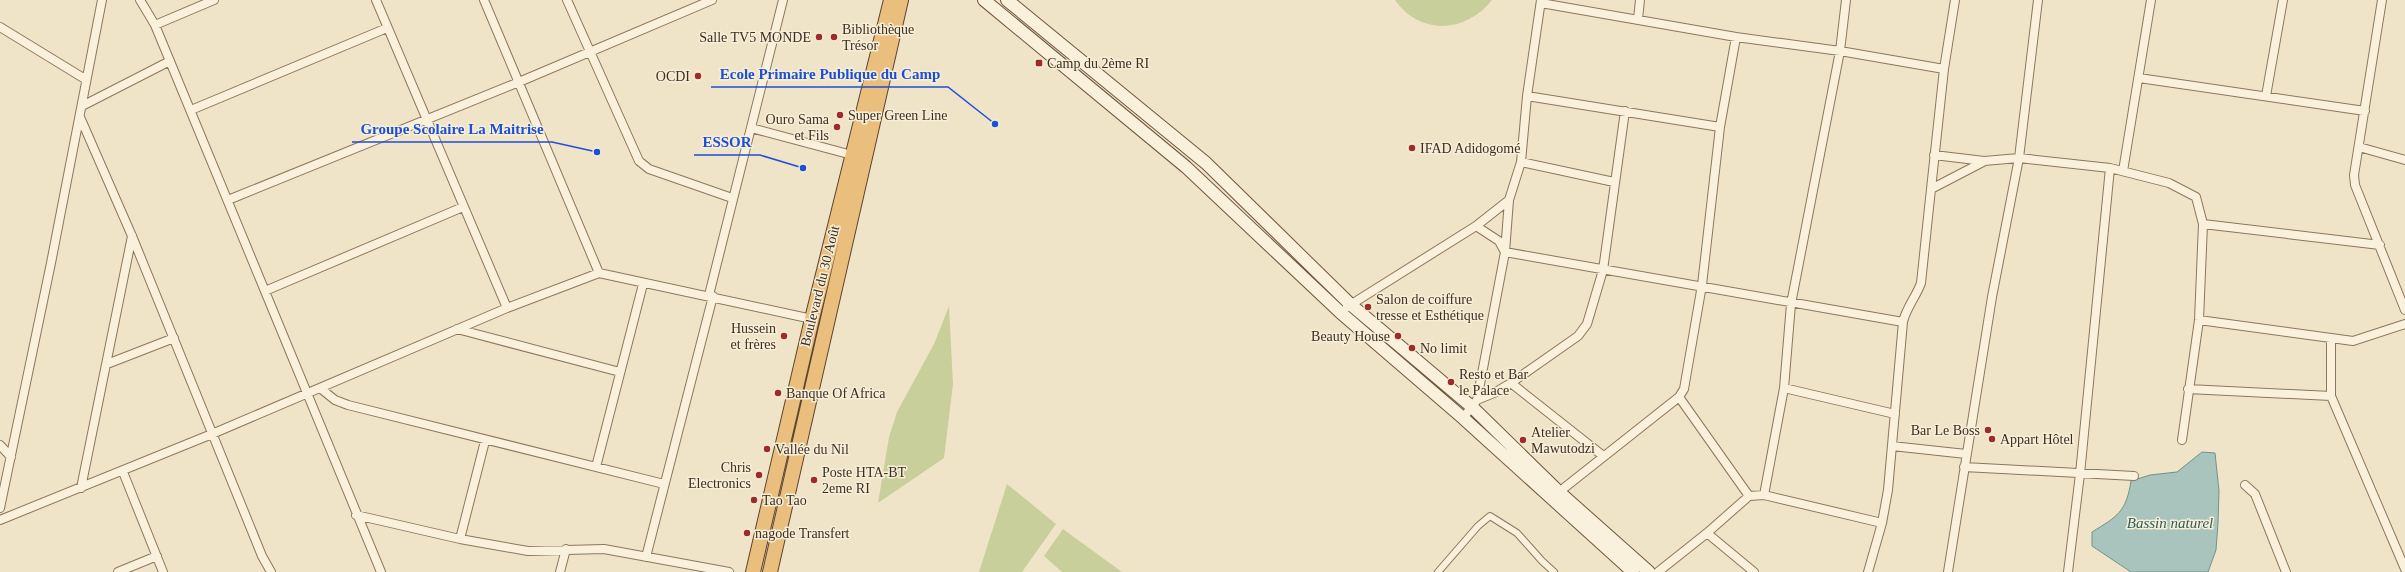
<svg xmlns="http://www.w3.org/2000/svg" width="2405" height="572" font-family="'Times New Roman',serif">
	<rect width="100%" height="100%" fill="#f0e4c8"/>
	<path fill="#c9cf9b" d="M1395,0H1492C1466,33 1420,36 1395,0Z
		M949,306L953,384L944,458L878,503L889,437L897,412L934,344Z
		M1007,484L1056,524L1022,572H979Z
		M1063,529L1122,572H1062L1044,556Z"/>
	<path fill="#a9c4bc" stroke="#6f938a" d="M2202,452L2215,453L2219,491L2218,523L2216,550L2208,572H2131L2092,546V532C2118,516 2126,512 2131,481L2150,475L2177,472Z"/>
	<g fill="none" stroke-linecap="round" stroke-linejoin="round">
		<g stroke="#8d765c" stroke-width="8">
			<path id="pedestrian" d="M1438,572L1478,526L1490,516L1517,533L1542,561L1554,572"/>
		</g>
		<g stroke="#8d765c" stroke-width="10">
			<path id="minor" d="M140,0L155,25L381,572
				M376,0L507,308
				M484,0L599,273
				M567,0L639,161L649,169L732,198
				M2382,0L2354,175L2355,185L2405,310
				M1541,3L1736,37L1840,51L1944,69
				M1638,19L1640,0
				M155,25L214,0
				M0,27L85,79
				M2139,78L2365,111
				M1527,96L1720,127
				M2266,96L2283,0
				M82,106L170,61
				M191,110L387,28
				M80,117L132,236L262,556L271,572
				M751,128L852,155
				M2359,147L2405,160
				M1934,155L1984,161L2019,158L2110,168L2169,183L2196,197L2203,224L2199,320L2182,440
				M1521,162L1614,182
				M2123,171L2151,0
				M1931,189L1944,69L1955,0
				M228,200L519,82L712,0
				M2203,224L2380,245
				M1476,226L1499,241L1505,252L1903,322
				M265,291L463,207
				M709,295L783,0
				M1347,307L1476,226L1509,200
				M2199,320L2353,341L2405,324
				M457,329L620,372
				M2331,339V396L2405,569
				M107,364L174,338
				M1511,383L1602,455
				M320,388L335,400L348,405L664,484
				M1784,388L1895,414
				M2188,389L2331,396
				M1679,397L1749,496
				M1477,400L1494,393L1511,383L1578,336L1587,324L1603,270L1625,111
				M1463,418L1477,400L1505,252L1509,200L1521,162L1527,96L1541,0
				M0,445L11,457
				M1892,446L1966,454
				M596,467L643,284
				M1964,467L2134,476
				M123,472L163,572
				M2245,485L2255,494L2286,572
				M81,488L132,236
				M1559,492L1679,397L1684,389L1702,285L1720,127L1736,37
				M1764,495L1882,523
				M0,508L51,263L102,0
				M356,515L460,539L528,551L604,549L729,572
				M0,520L212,434L507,308L599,273L812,319
				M1707,533L1754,572
				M460,539L485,441
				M646,557L713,296
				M118,572L157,556
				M560,572L566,549
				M1658,572L1707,533L1749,496L1764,495L1784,388L1791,304L1840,51L1846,0
				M1868,572L1882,523L1888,490L1903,322C1906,308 1916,297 1921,283L1931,189L1983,162
				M1948,572L1992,297L2019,158L2038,0
				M2068,572L2080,474L2110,168"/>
		</g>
		<g stroke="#6f573f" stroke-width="14">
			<path id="secondary" d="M984,0L1186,167L1341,313L1463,418L1633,572
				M1007,0L1206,163L1350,304L1472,407L1559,492L1649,572"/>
		</g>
		<g stroke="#5b4430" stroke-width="16">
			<path id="trunk" d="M753,572L812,319L891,0
				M770,572L901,0"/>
		</g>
		<use href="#pedestrian" stroke="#faf1dc" stroke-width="6"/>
		<use href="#minor" stroke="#faf1dc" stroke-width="8"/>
		<use href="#secondary" stroke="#faf1dc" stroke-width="12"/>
		<use href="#trunk" stroke="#eabe7c" stroke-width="14"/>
	</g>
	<g fill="#9e2a2b" stroke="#f7eed8" stroke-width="1.5">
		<circle cx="819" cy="37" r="4"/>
		<circle cx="834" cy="37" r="4"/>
		<rect x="1035" y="59" width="8" height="8" rx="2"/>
		<circle cx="698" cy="76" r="4"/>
		<circle cx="840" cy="115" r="4"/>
		<circle cx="837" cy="127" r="4"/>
		<circle cx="1412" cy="148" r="4"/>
		<circle cx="1368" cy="307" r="4"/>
		<circle cx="784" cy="336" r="4"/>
		<circle cx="1398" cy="336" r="4"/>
		<circle cx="1412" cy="348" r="4"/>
		<circle cx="1451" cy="382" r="4"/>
		<circle cx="778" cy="393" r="4"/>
		<circle cx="1988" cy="430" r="4"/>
		<circle cx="1992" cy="439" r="4"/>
		<circle cx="1523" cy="440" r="4"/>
		<circle cx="767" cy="449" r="4"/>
		<circle cx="759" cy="475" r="4"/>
		<circle cx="814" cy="480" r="4"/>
		<circle cx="754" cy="500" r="4"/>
		<circle cx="747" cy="533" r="4"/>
	</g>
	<g text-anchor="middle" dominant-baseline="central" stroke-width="3" stroke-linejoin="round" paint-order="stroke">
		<g font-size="14" fill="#3d2e20" stroke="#f7eed8" text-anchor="start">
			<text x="842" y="29">Bibliothèque<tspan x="842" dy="16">Trésor</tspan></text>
			<text x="811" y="37" text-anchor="end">Salle TV5 MONDE</text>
			<text x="1047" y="63">Camp du 2ème RI</text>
			<text x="690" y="76" text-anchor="end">OCDI</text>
			<text x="848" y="115">Super Green Line</text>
			<text x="829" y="119" text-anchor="end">Ouro Sama<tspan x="829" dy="16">et Fils</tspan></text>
			<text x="1420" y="148">IFAD Adidogomé</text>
			<text x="1376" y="299">Salon de coiffure<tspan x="1376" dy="16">tresse et Esthétique</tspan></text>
			<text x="776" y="328" text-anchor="end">Hussein<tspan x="776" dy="16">et frères</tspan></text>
			<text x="1390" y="336" text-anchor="end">Beauty House</text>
			<text x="1420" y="348">No limit</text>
			<text x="1459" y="374">Resto et Bar<tspan x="1459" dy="16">le Palace</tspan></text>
			<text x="786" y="393">Banque Of Africa</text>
			<text x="1980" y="430" text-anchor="end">Bar Le Boss</text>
			<text x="1531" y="432">Atelier<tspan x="1531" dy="16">Mawutodzi</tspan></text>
			<text x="2000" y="439">Appart Hôtel</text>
			<text x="775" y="449">Vallée du Nil</text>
			<text x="751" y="467" text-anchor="end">Chris<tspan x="751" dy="16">Electronics</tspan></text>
			<text x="822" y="472">Poste HTA-BT<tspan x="822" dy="16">2eme RI</tspan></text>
			<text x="762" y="500">Tao Tao</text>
			<text x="755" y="533">nagode Transfert</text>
		</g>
		<g font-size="14" fill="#3d2e20" stroke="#f7eed8">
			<text transform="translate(820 286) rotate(-76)">Boulevard du 30 Août</text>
		</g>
		<g font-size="15" font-style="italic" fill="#2f5d5a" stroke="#f7eed8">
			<text x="2170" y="523">Bassin naturel</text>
		</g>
	</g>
	<path fill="none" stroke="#1d4ed8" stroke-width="1.5" d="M995 124L948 87H711M597 152L552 142H352M803 168L760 155H694"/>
	<g fill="#1d4ed8" stroke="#f7eed8" stroke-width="1.5">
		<circle cx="995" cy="124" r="4"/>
		<circle cx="597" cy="152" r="4"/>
		<circle cx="803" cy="168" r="4"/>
	</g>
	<g font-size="15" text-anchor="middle" font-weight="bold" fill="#1d4ed8" stroke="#f7eed8" stroke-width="3" stroke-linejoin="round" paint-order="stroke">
		<text x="830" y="79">Ecole Primaire Publique du Camp</text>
		<text x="452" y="134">Groupe Scolaire La Maitrise</text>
		<text x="727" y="147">ESSOR</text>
	</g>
</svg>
